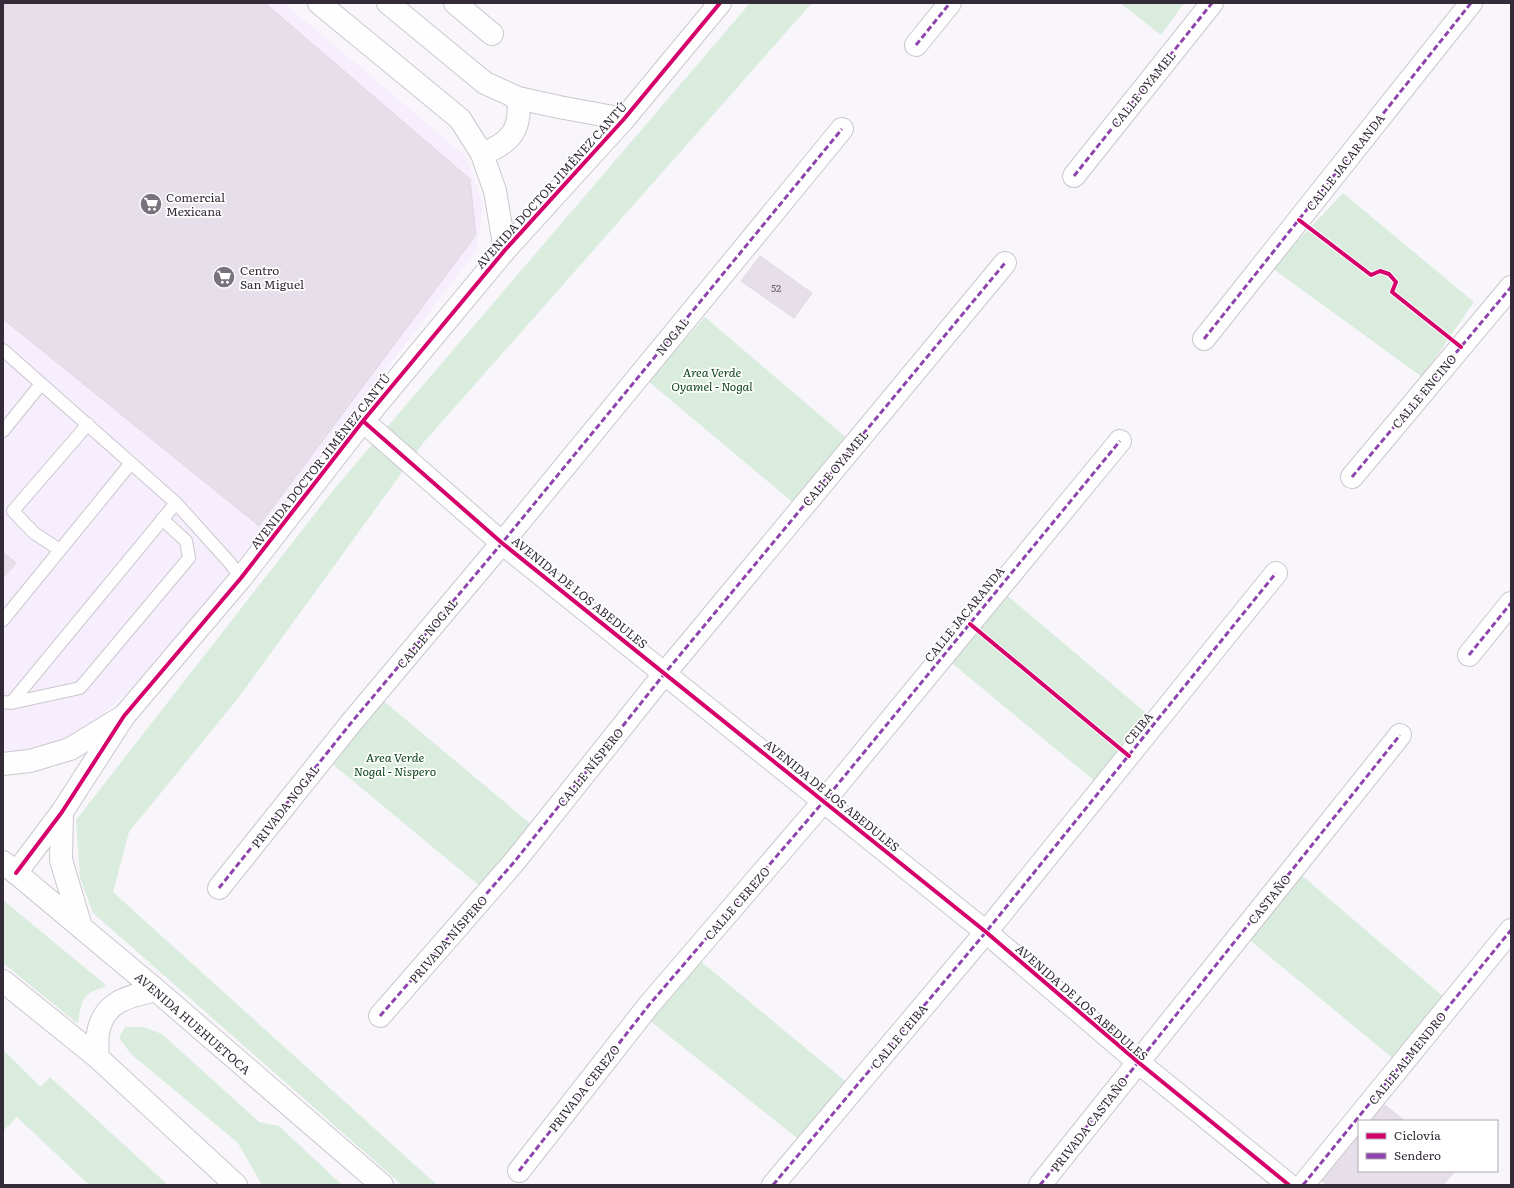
<svg xmlns="http://www.w3.org/2000/svg" width="1514" height="1188" font-family="Literata,serif">
	<rect width="100%" height="100%" fill="#f9f6fb"/>
	<path fill="#f7eefd" d="M3,3H284L466,156L483,204L477,250L265,529L167,654L86,731L24,752L3,754Z"/>
	<path fill="#daecdd" d="M750,3H812L424,442L239,697L129,832L113,892L437,1185H402L93,913L80,878L76,820L335,488Z
		M1120,3H1184L1161,35Z
		M1343,193L1474,302L1422,377L1272,268Z
		M705,317L849,440L796,505L648,381Z
		M1003,592L1152,718L1097,783L948,660Z
		M380,698L532,825L482,888L330,762Z
		M1299,873L1445,998L1395,1060L1247,938Z
		M3,900L107,986C83,993 81,1000 78,1024L3,963Z
		M698,959L850,1085L802,1142L649,1020Z
		M125,1027H144L162,1034L259,1122L279,1126L342,1185H262L238,1143L131,1054L119,1038Z
		M3,1050L41,1087L50,1077L168,1185H89L17,1117L3,1131Z"/>
	<path fill="#e6dfea" stroke="#dfdae2" d="M3,3H265L470,179L476,235L259,526L3,319Z
		M760,256L812,293L794,318L741,281Z
		M3,552L16,563L3,578Z
		M1382,1103L1405,1121H1368Z
		M1359,1132V1171H1455L1443,1185H1327L1321,1180Z"/>
	<g fill="none" stroke-linecap="round" stroke-linejoin="round">
		<g stroke="#cbc7ce" stroke-width="14">
			<path id="lane" d="M3,350L176,503L230,563L241,578
				M3,431L41,384
				M60,550L34,533L13,511L88,424
				M3,620L131,463
				M3,702L11,703L80,688L189,558L186,541L162,519
				M11,703L176,503"/>
		</g>
		<g stroke="#cbc7ce" stroke-width="24">
			<path id="street" d="M319,3L460,119L482,154L495,191L505,250
				M388,3L485,83L518,98L559,107L624,119
				M455,3L492,34
				M916,45L950,3
				M482,154C511,143 522,129 518,98
				M1074,176L1212,3
				M1204,339L1471,3
				M363,421L502,543L986,932L1138,1062L1289,1185
				M1352,477L1511,287
				M1469,655L1511,603
				M16,873L62,812L124,716L241,578L363,421L505,250L624,119L720,3
				M219,888L351,723L502,543L842,129
				M380,1016L515,861L665,673L1005,263
				M519,1171L649,1005L824,801L1120,441
				M773,1185L986,932L1276,573
				M1040,1185L1400,735
				M1303,1185L1511,930"/>
		</g>
		<g stroke="#cbc7ce" stroke-width="24">
			<path id="secondary" d="M3,764L30,761L70,749L124,716
				M62,812L61,860L81,927
				M3,862L156,990L382,1185
				M3,981L97,1057L236,1185
				M97,1057C98,1049 97,1040 98,1033C103,1001 130,996 156,990"/>
		</g>
		<use href="#lane" stroke="#fefefe" stroke-width="12"/>
		<use href="#street" stroke="#fefefe" stroke-width="22"/>
		<use href="#secondary" stroke="#fefefe" stroke-width="22"/>
		<path stroke="#8e44ad" stroke-width="3" stroke-dasharray="6 3" stroke-linecap="butt" d="M916,45L950,3
			M1074,176L1212,3
			M1204,339L1471,3
			M1352,477L1511,287
			M1469,655L1511,603
			M219,888L351,723L502,543L842,129
			M380,1016L515,861L665,673L1005,263
			M519,1171L649,1005L824,801L1120,441
			M773,1185L986,932L1276,573
			M1040,1185L1400,735
			M1303,1185L1511,930"/>
		<g stroke="#fff" stroke-width="6">
			<path id="cycleway" d="M1299,220L1371,275L1380,271L1389,274L1396,282L1392,292L1461,347
				M363,421L502,543L986,932L1138,1062L1289,1185
				M970,624L1129,756
				M16,873L62,812L124,716L241,578L363,421L505,250L624,119L720,3"/>
		</g>
		<use href="#cycleway" stroke="#d6006c" stroke-width="4"/>
	</g>
	<defs>
		<g id="supermarket-disc" transform="scale(1.15)"><circle r="9.5" fill="#78727c" stroke="#fff"/><path d="M-6-5.5h2.5l.6 2H6L4.5 2H-2.5L-4.4-4H-6ZM-1.5 3.2a1.3 1.3 0 1 0 .1 0ZM3 3.2a1.3 1.3 0 1 0 .1 0Z" fill="#fff"/></g>
	</defs>
	<g fill-rule="evenodd">
		<use href="#supermarket-disc" x="151" y="204"/>
		<use href="#supermarket-disc" x="224" y="277"/>
	</g>
	<g text-anchor="middle" dominant-baseline="central" stroke-width="3.5" stroke-linejoin="round" paint-order="stroke">
		<g font-size="10" fill="#625b66">
			<text x="776" y="287">52</text>
		</g>
		<g font-size="12" fill="#332b37" stroke="#fff">
			<text transform="translate(1143 89) rotate(-51)">CALLE OYAMEL</text>
			<text transform="translate(1345 162) rotate(-52)">CALLE JACARANDA</text>
			<text transform="translate(551 185) rotate(-48)">AVENIDA DOCTOR JIMÉNEZ CANTÚ</text>
			<text transform="translate(672 336) rotate(-51)">NOGAL</text>
			<text transform="translate(1424 391) rotate(-50)">CALLE ENCINO</text>
			<text transform="translate(320 461) rotate(-52)">AVENIDA DOCTOR JIMÉNEZ CANTÚ</text>
			<text transform="translate(835 468) rotate(-50)">CALLE OYAMEL</text>
			<text transform="translate(580 592) rotate(39)">AVENIDA DE LOS ABEDULES</text>
			<text transform="translate(964 614) rotate(-51)">CALLE JACARANDA</text>
			<text transform="translate(427 633) rotate(-50)">CALLE NOGAL</text>
			<text transform="translate(1138 728) rotate(-51)">CEIBA</text>
			<text transform="translate(590 767) rotate(-51)">CALLE NÍSPERO</text>
			<text transform="translate(832 795) rotate(39)">AVENIDA DE LOS ABEDULES</text>
			<text transform="translate(285 806) rotate(-52)">PRIVADA NOGAL</text>
			<text transform="translate(1269 899) rotate(-51)">CASTAÑO</text>
			<text transform="translate(737 903) rotate(-49)">CALLE CEREZO</text>
			<text transform="translate(448 939) rotate(-49)">PRIVADA NÍSPERO</text>
			<text transform="translate(1082 1002) rotate(41)">AVENIDA DE LOS ABEDULES</text>
			<text transform="translate(193 1023) rotate(41)">AVENIDA HUEHUETOCA</text>
			<text transform="translate(899 1036) rotate(-50)">CALLE CEIBA</text>
			<text transform="translate(1407 1058) rotate(-51)">CALLE ALMENDRO</text>
			<text transform="translate(584 1088) rotate(-52)">PRIVADA CEREZO</text>
			<text transform="translate(1089 1124) rotate(-52)">PRIVADA CASTAÑO</text>
		</g>
		<g font-size="12" fill="#332b37" stroke="#fff" text-anchor="start">
			<text x="166" y="197">Comercial<tspan x="166" dy="14">Mexicana</tspan></text>
			<text x="240" y="270">Centro<tspan x="240" dy="14">San Miguel</tspan></text>
		</g>
		<g font-size="12" font-style="italic" fill="#11481f" stroke="#fff">
			<text x="712" y="372">Area Verde<tspan x="712" dy="14">Oyamel - Nogal</tspan></text>
			<text x="395" y="757">Area Verde<tspan x="395" dy="14">Nogal - Nispero</tspan></text>
		</g>
	</g>
	<rect width="1514" height="1188" fill="none" stroke="#332b37" stroke-width="8"/>
	<rect x="1358" y="1120" width="140" height="52" fill="#ffffff" stroke="#adaaaf"/>
	<rect x="1366" y="1133" width="20" height="6" fill="#d6006c" stroke="#adaaaf"/>
	<text x="1394" y="1140" font-size="12" fill="#332b37">Ciclovía</text>
	<rect x="1366" y="1153" width="20" height="6" fill="#8e44ad" stroke="#adaaaf"/>
	<text x="1394" y="1160" font-size="12" fill="#332b37">Sendero</text>
</svg>
